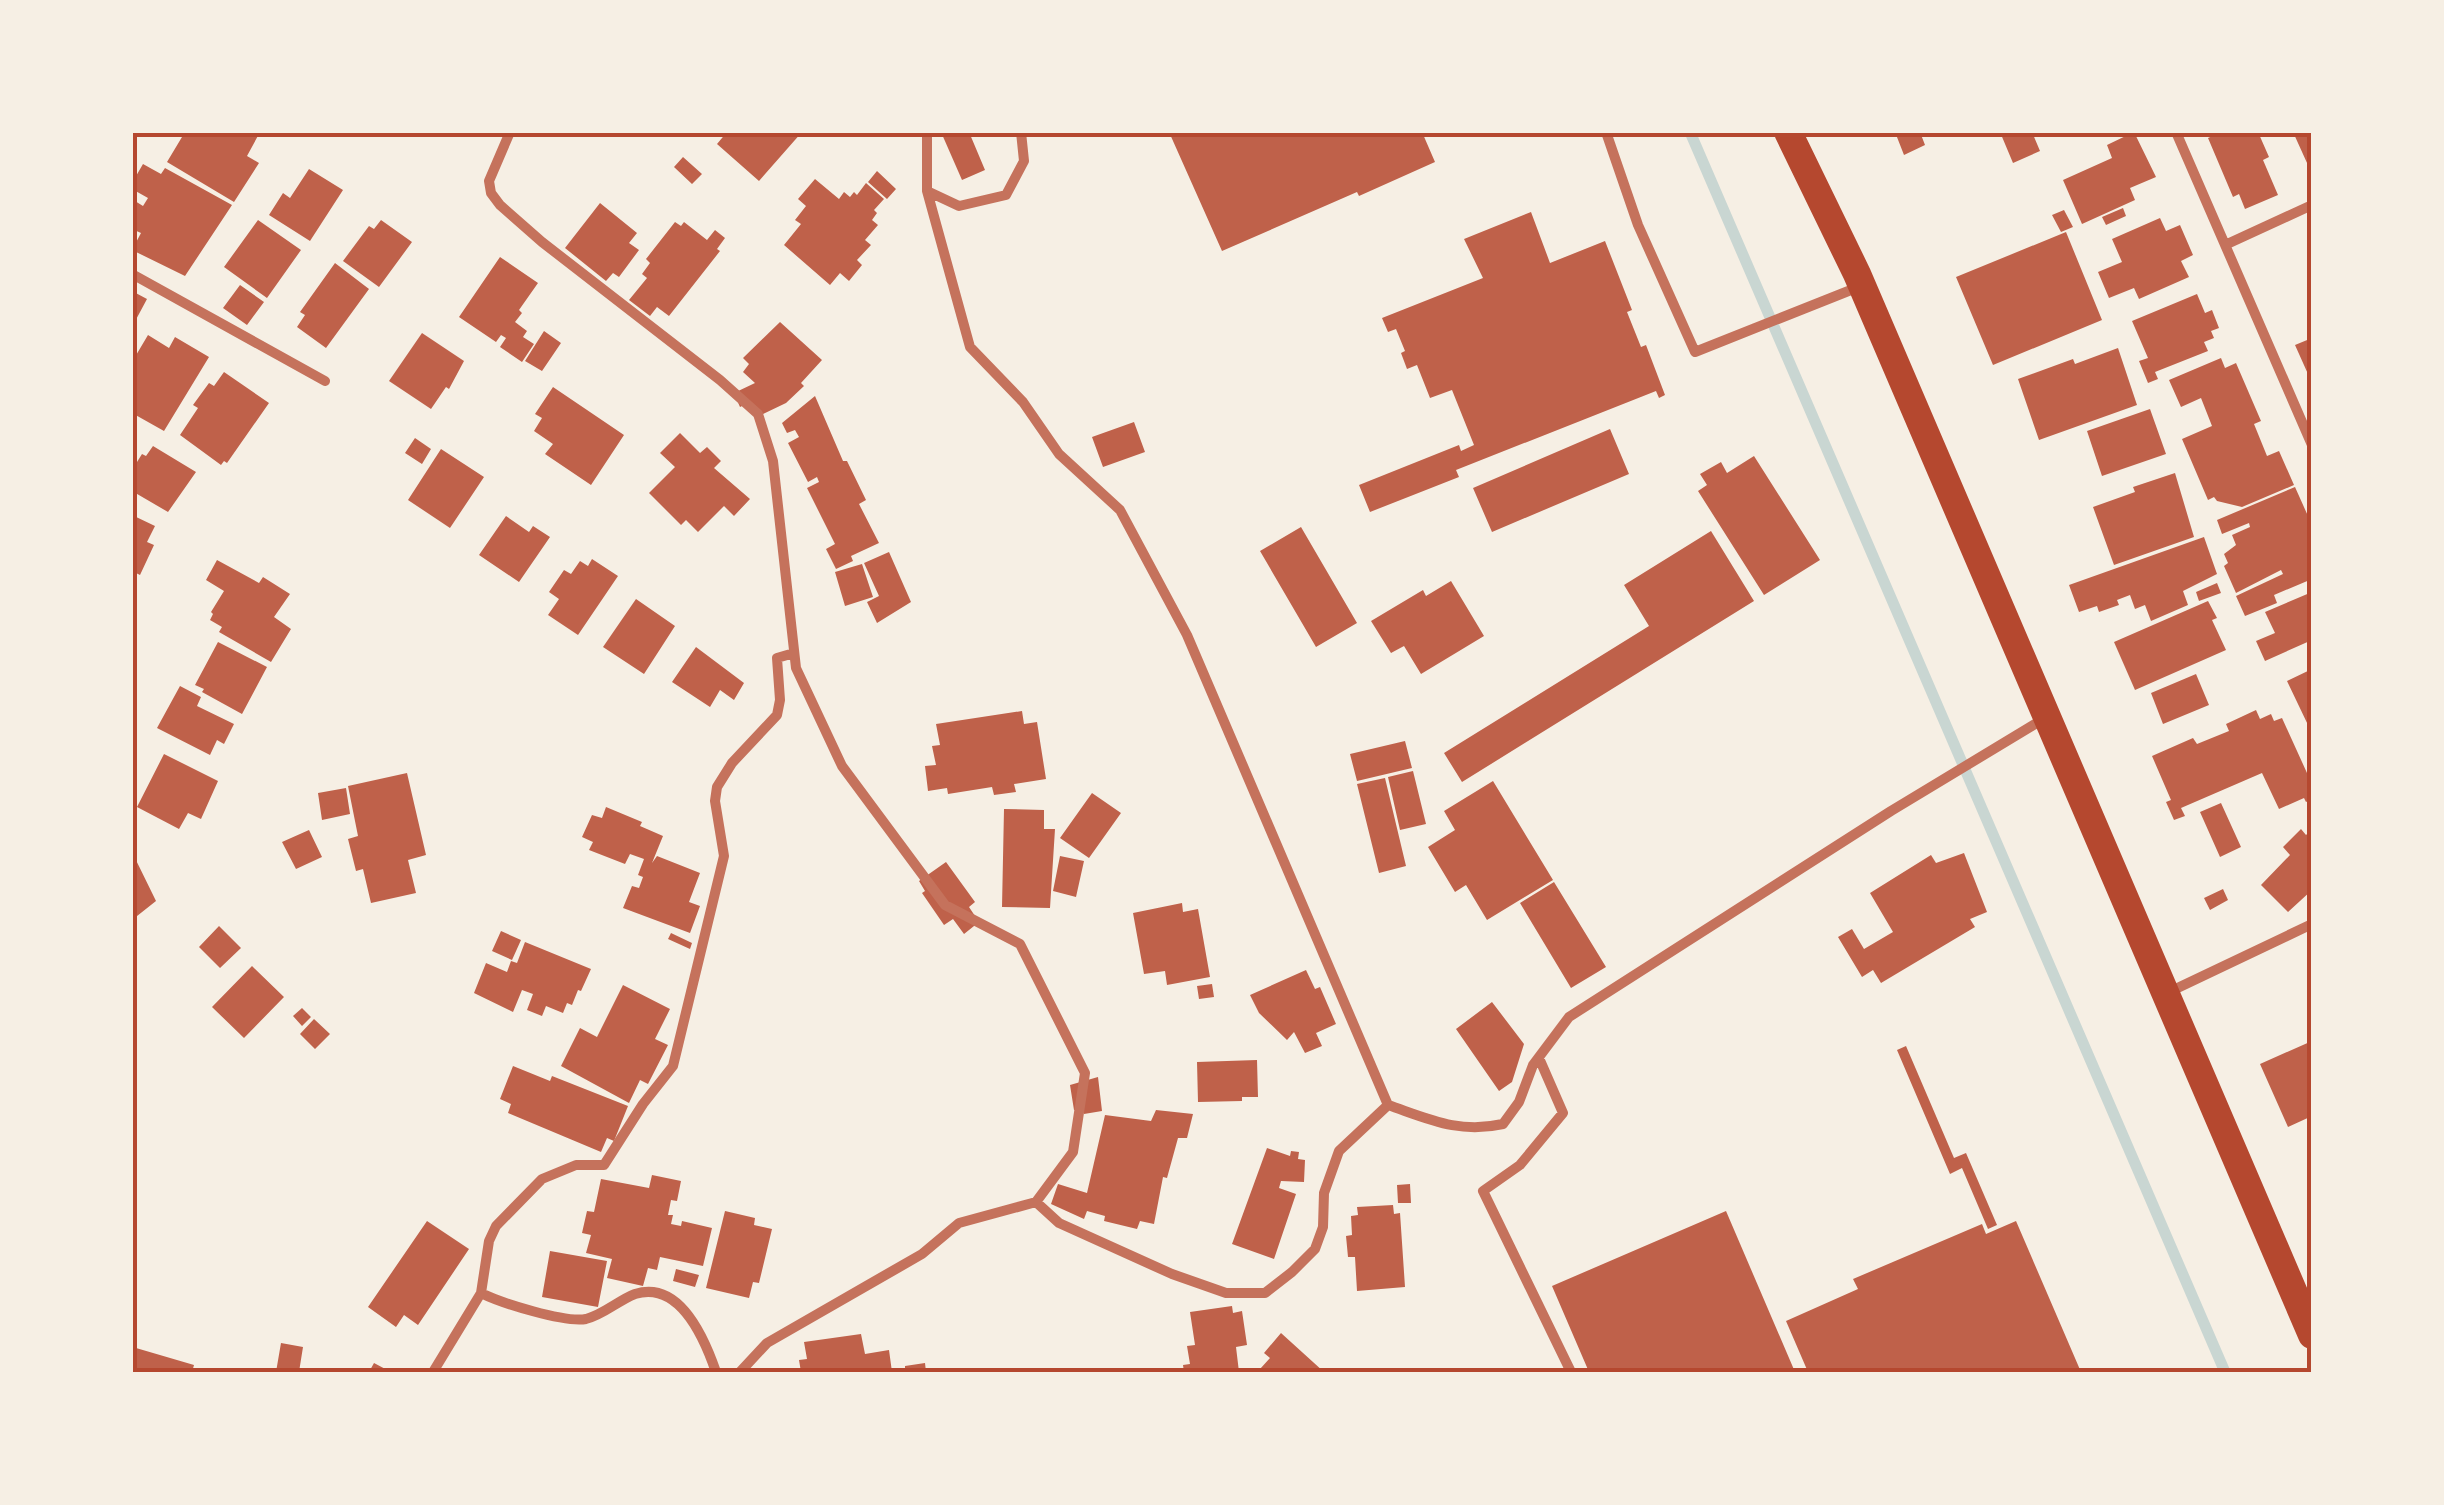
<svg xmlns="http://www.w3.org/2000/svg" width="2444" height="1505" font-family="'Archivo Narrow',sans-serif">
	<rect width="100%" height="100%" fill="#f6efe4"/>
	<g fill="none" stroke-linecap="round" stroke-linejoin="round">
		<path stroke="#c9d6d2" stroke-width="11" d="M1690,132L2225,1372"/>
	</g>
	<path fill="#bf614a" d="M185,132H260L247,156L259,163L234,202L167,162Z
		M727,132H802L759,181L717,144Z
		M941,132H969L985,170L962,180Z
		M1169,132H1422L1435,162L1359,196L1357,192L1222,251Z
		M1895,132H1920L1925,145L1904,155Z
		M2000,132H2032L2040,151L2013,163Z
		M2134,132L2156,177L2130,188L2135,200L2082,224L2063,180L2112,158L2107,145Z
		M2222,132H2258L2269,157L2263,160L2278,195L2245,209L2239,194L2233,197L2208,138Z
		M2293,132H2312V174Z
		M683,157L702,174L692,184L674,167Z
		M143,164L161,174L165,168L232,205L185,276L132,250L141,233L132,229V205L135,201L143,206L148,198L132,189V183Z
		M309,169L343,190L310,241L269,215L283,193L290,198Z
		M877,171L896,189L887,199L868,182Z
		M815,179L839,199L844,192L850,197L854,192L857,195L866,183L884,199L874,210L877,213L872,220L878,225L865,240L871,245L857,260L862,265L849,281L840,273L830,285L784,245L801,224L795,220L806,206L798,199Z
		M600,203L637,233L629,243L639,250L619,277L613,273L606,281L565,248Z
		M2123,208L2126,216L2106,225L2102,217Z
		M2064,210L2073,227L2061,232L2052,215Z
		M1531,212L1550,263L1605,241L1632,310L1627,312L1641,347L1646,345L1665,395L1659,398L1656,391L1456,470L1459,477L1370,512L1359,485L1459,445L1461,451L1474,445L1452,390L1430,398L1417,365L1407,369L1401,353L1405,351L1396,329L1388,332L1382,318L1483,278L1464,239Z
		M2160,218L2166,231L2180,225L2193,255L2181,261L2189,277L2139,299L2134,288L2109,298L2098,272L2122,262L2112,239Z
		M258,220L301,250L267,298L224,267Z
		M381,220L412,242L379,287L343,261L369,226L374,229Z
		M675,222L681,226L684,222L707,240L715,230L725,238L717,249L720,251L669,316L657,307L650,316L629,300L647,278L642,274L650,263L646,259Z
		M2066,232L2102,320L1993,365L1956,277Z
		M500,257L538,283L519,310L522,313L515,322L527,331L523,337L534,344L522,362L500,347L506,338L501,335L496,342L459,317Z
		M335,263L369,289L326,348L297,327L305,315L300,312Z
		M240,285L264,302L247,325L223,308Z
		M132,291L147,299L132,327Z
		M2197,294L2205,313L2212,310L2219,328L2211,331L2214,338L2204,342L2208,351L2155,372L2158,379L2148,383L2139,361L2148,358L2132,321Z
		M780,322L822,360L801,383L804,386L786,403L755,418L746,404L740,407L734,393L755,383L743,372L749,364L743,358Z
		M544,331L561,343L542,371L525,361Z
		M422,333L464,361L449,389L446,387L431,409L389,381Z
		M148,335L169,348L175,337L209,357L164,431L132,413V362Z
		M2312,338V383L2295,345Z
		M2118,348L2137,405L2039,440L2018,379L2073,359L2075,364Z
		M2221,358L2225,368L2236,363L2261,421L2254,424L2267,456L2279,451L2294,485L2242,507L2217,501L2214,497L2208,500L2182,439L2212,426L2201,398L2181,407L2169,380Z
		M224,372L269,403L227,463L224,461L221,465L180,435L198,408L193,405L209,383L214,386Z
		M553,387L624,435L591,485L545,454L553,444L534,431L542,418L535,414Z
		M815,396L843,461H847L866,500L859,504L879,543L851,556L853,561L836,569L826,549L835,544L807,488L819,482L817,477L808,482L788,443L799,437L795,430L787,433L782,423Z
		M2150,409L2166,454L2102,476L2087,431Z
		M1134,422L1145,452L1103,467L1092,437Z
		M1610,429L1629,474L1492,532L1473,488Z
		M680,433L700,453L707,447L721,461L714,468L750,499L734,516L724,506L698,532L686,520L681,525L649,493L675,467L660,453Z
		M415,438L431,449L422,464L405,453Z
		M153,446L196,472L168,512L132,491V470L142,454L146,456Z
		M441,449L484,477L450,528L408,500Z
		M1754,456L1820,560L1764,595L1698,491L1707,485L1700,474L1721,462L1727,473Z
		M2175,473L2194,537L2114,565L2093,507L2135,492L2133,487Z
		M2295,487L2312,525V579L2274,595L2277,603L2245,616L2236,596L2283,574L2281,570L2236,593L2224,566L2228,563L2224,554L2236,545L2232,535L2250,527L2249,523L2222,534L2217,520Z
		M132,515L155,526L147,542L154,545L140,575L132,571Z
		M506,516L529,532L533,526L550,537L519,582L479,555Z
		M1301,527L1357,623L1316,647L1260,551Z
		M1711,531L1754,601L1462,782L1444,753L1649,626L1624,585Z
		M2204,537L2217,574L2183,591L2188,605L2151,621L2145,605L2135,609L2130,595L2117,600L2119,605L2099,612L2097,606L2079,612L2069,585Z
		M889,552L911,602L877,623L867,602L879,596L864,563Z
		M592,559L618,576L578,635L548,615L559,599L549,592L564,570L571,574L580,561L588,566Z
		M217,560L259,583L263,577L290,594L274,617L291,629L271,662L219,632L222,627L210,620L213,614L211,612L224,591L206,580Z
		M862,564L873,597L845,606L835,572Z
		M1451,581L1484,636L1421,674L1404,646L1391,653L1371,621L1423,590L1426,596Z
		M2217,583L2221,593L2199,601L2196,592Z
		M2312,592V640L2265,661L2256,641L2275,633L2265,612Z
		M636,599L675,626L644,674L603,647Z
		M2208,601L2217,618L2212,620L2226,650L2135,690L2114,642Z
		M218,642L267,667L242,714L202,692L204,689L195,685Z
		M696,647L744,683L734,700L720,690L710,707L672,682Z
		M2312,669V723L2308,725L2287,681Z
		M2196,674L2209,705L2163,724L2151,693Z
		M180,686L201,697L197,706L234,724L224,744L217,740L210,755L157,728Z
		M2256,710L2260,719L2271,714L2274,721L2282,718L2312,784V799L2306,802L2304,798L2279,809L2262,773L2181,808L2185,816L2174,820L2166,802L2171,800L2152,756L2193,738L2197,744L2229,731L2226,724Z
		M1022,711L1024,724L1037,722L1046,779L1014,784L1016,792L994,795L992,787L948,794L947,788L928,791L925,766L936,765L932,746L940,745L936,724Z
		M1405,741L1412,768L1357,781L1350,754Z
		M164,754L218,781L201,819L188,813L179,829L137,807Z
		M1413,771L1426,824L1400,830L1388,777Z
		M407,773L426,855L408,860L416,893L371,903L363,869L356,871L348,839L358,836L348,786Z
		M1385,778L1406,866L1379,873L1357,784Z
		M1493,781L1553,880L1487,920L1466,885L1455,892L1428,847L1455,830L1444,811Z
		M346,788L350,814L322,820L318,793Z
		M1092,793L1121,813L1089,858L1060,838Z
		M2221,803L2241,847L2220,857L2200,812Z
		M606,807L642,822L640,826L663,836L652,863L657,856L700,873L689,902L700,906L690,933L623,908L632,886L639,888L643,877L638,875L644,859L630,854L625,864L589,850L593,842L582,837L592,815L602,818Z
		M1004,809L1044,810V829H1055L1050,908L1002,907Z
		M2301,829L2306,835L2312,829V890L2288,912L2261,885L2290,855L2283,847Z
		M309,830L322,857L296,869L282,842Z
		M132,852L156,901L132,920Z
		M1964,853L1987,912L1970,919L1975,927L1881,983L1873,970L1862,977L1838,937L1852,929L1864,949L1893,932L1870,893L1931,855L1936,863Z
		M1060,856L1084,861L1076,897L1053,891Z
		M946,862L975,902L969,907L979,922L964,934L953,919L944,925L922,893L925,891L919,881Z
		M1554,882L1606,967L1571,988L1520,903Z
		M2223,889L2228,900L2210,910L2204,898Z
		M1182,903L1183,912L1198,909L1210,977L1167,985L1165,971L1144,974L1133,913Z
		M219,926L241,948L220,968L199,947Z
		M501,931L521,940L512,960L492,951Z
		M671,933L692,943L690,949L668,939Z
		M525,942L591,969L581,991L578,990L572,1005L567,1003L563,1013L546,1006L542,1016L527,1010L533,994L522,990L513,1012L474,993L486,963L507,972L511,961L517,963Z
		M252,966L284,997L244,1038L212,1007Z
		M1306,970L1315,989L1320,987L1336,1024L1316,1033L1322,1046L1305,1053L1294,1032L1287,1040L1259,1013L1250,995Z
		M1212,984L1214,997L1199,999L1197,986Z
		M623,985L670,1009L655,1039L668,1045L648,1084L640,1080L629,1103L561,1066L580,1028L597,1037Z
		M1492,1002L1524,1044L1512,1082L1499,1091L1456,1029Z
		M302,1008L311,1017L302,1026L293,1016Z
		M314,1019L330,1034L315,1049L300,1034Z
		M2312,1041V1116L2288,1127L2260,1064Z
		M1906,1046L1954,1158L1966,1153L1997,1225L1988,1229L1962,1168L1950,1174L1897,1050Z
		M1257,1060L1258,1097H1242V1101L1198,1102L1197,1062Z
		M513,1066L550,1081L552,1076L628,1106L614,1141L607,1138L601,1152L508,1113L511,1104L500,1099Z
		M1098,1077L1102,1111L1084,1114V1109L1074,1110L1070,1085Z
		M1156,1110L1193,1114L1187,1138H1178L1167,1178L1163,1177L1154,1224L1140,1221L1137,1229L1104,1221L1105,1216L1087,1211L1084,1219L1051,1204L1058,1184L1087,1193L1105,1115L1151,1121Z
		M1267,1148L1290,1156L1291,1151L1299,1152L1298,1159L1305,1160L1304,1182L1281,1181L1279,1188L1296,1194L1274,1259L1232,1244Z
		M652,1175L681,1181L677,1201L671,1200L668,1215H673L671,1224L681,1226L682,1221L712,1228L703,1266L660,1257L657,1270L648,1268L643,1286L607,1278L612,1259L586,1253L591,1235L582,1233L587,1211L594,1212L601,1179L649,1188Z
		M1410,1184L1411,1203H1398L1397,1185Z
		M1393,1205L1394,1214L1400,1213L1405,1287L1357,1291L1355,1257H1348L1346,1236L1352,1235L1351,1216L1358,1215L1357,1207Z
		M725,1211L755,1218L754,1225L772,1229L759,1283L753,1282L749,1298L706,1288Z
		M1726,1211L1795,1372H1589L1552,1286Z
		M427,1221L469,1249L418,1325L404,1315L396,1327L368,1307Z
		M2016,1221L2081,1372H1808L1786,1321L1858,1289L1853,1279L1982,1224L1986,1234Z
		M550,1251L607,1261L598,1307L542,1297Z
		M676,1269L699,1275L695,1287L673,1281Z
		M1232,1306L1233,1313L1242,1311L1247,1345L1236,1347L1239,1372H1184L1183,1365L1190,1364L1187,1346L1195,1345L1190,1312Z
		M1281,1333L1324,1372H1264L1260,1369L1270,1358L1264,1353Z
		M861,1334L865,1354L889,1350L892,1372H801L799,1360L807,1359L804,1342Z
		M281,1343L303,1347L299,1372H276Z
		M136,1348L194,1365L192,1372H132Z
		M374,1363L391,1372H369Z
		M925,1363L926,1372H905V1366Z"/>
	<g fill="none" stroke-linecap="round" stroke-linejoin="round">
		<path stroke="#c5725c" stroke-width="10" d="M510,132L489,181L491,193L500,205L542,242L720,380L758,414L773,461L796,668L842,766L945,905L1020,944L1085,1073L1073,1152L1036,1202L959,1223L922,1254L767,1343L740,1372
			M927,132V191L970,347L1023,402L1059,454L1120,510L1187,635L1388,1105C1429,1119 1459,1134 1503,1124L1519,1102L1533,1065L1569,1017L1891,811L2045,718
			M1606,132L1638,225L1695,352L1861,286
			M2176,132L2312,445
			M927,191L959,206L1006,195L1024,161L1021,132
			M2225,245L2312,205
			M132,274L325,381
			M2167,993L2312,924
			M1539,1058L1563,1113L1520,1165L1483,1191L1571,1372
			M1036,1202L1059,1223L1172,1274L1226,1293H1265L1292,1272L1315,1249L1323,1227L1324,1193L1339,1151L1388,1105
			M481,1293C501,1303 565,1323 586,1319C603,1315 619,1300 635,1294C680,1280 705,1340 716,1372
			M433,1372L481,1293L489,1241L496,1226L542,1179L576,1165H604L643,1104L673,1066L724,856L715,801L717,787L732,763L777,715L780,700L777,658L794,653"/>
		<path stroke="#b5482f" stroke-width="28" d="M1788,132L1857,274L2312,1335"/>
	</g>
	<rect width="2444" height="1505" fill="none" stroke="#f6efe4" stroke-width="270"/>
	<rect x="135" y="135" width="2174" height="1235" fill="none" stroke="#b5482f" stroke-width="4"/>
</svg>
